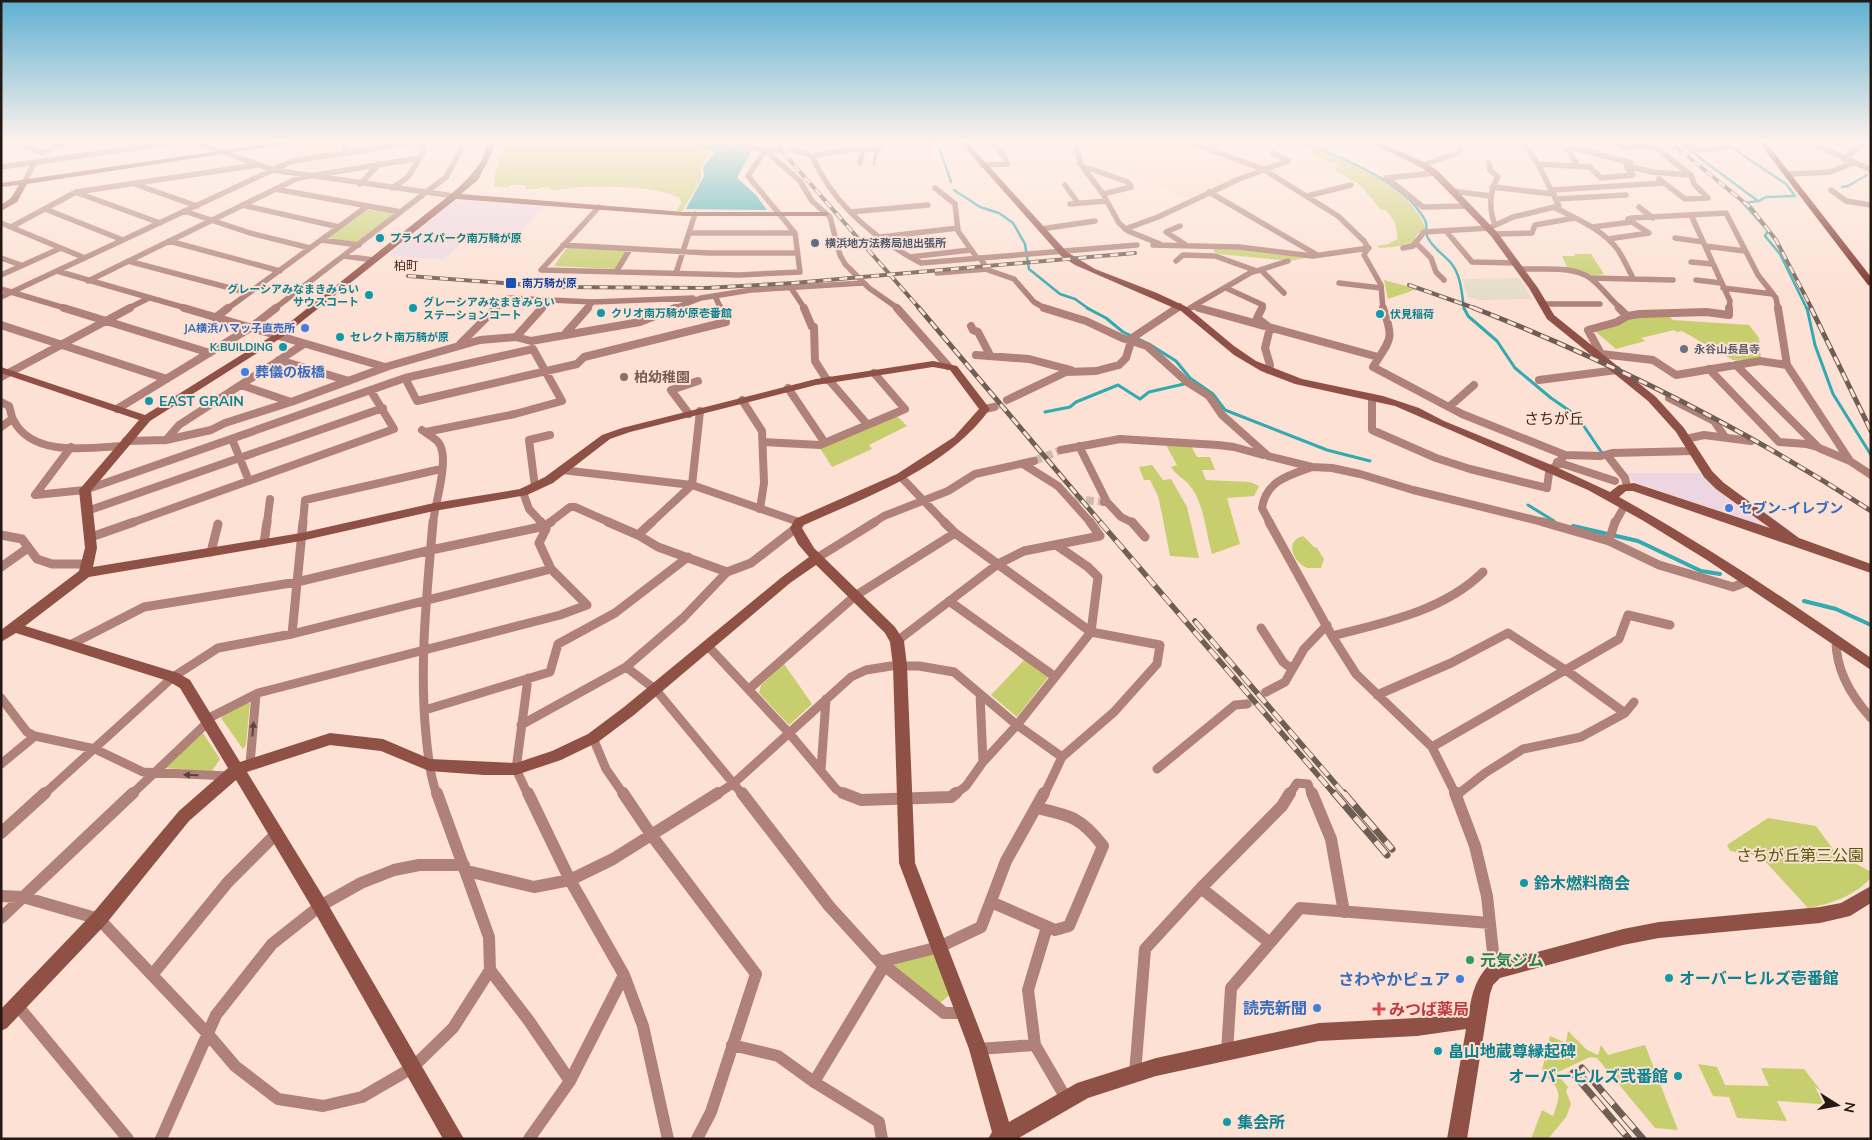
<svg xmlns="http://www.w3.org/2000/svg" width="1872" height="1140" font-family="Mulish,'Noto Sans JP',sans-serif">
	<rect width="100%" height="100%" fill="#fce1d4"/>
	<path fill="#edd6e2" d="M461,200L545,206L507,245L465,240L444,260L389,255L454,201Z
		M1626,473H1704L1762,521L1760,526L1634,482Z"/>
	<path fill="#e5dcc7" d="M1520,278L1532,299L1480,300L1468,297L1463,279Z"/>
	<path fill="#ffd6c2" d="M334,141H341V152L292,159L294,147Z
		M1088,141H1183L1257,168V170L1191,199L1082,154Z"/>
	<path fill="#c6ce6e" d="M510,141H677L711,152L701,166V180L682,211H676L681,203L680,198C652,185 613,187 583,187C572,187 562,190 551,190L549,187H541L538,189H526L525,185H511L507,188L494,186L495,174L505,144Z
		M1307,146L1315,147C1356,166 1408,184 1426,229L1417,234L1413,243L1394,247L1379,248L1377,246L1388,244L1398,239L1395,222L1386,210H1381L1360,185L1335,170L1339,164L1328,162L1313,154L1312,150Z
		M367,209L395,213L357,243L327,238Z
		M568,246L628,249L615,269L554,266Z
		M1218,247L1310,257L1290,261L1218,254L1214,252V249Z
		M1574,254H1591L1604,274L1590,276L1568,269L1562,256H1575Z
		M1384,280L1417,289L1388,299Z
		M1666,313L1673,320L1749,325L1759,338L1761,359L1733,360L1682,331L1677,332L1674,330L1641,338L1645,341L1616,349L1595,331L1631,317Z
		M897,416L907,426L869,445L872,449L832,467L820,448Z
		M1166,445L1191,446L1197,457H1210L1215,470H1202L1206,480L1250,482L1259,486L1254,496L1227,498L1240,544L1212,554C1206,534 1204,502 1190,486C1184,478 1179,478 1171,467L1177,465Z
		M1152,465L1163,480L1171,479L1187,507L1199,558L1170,556L1162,514L1158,496L1150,480H1144L1139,467Z
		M1303,536L1314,547L1317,548L1324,559L1321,568H1307C1293,562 1284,541 1303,536Z
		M1025,659L1049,676L1017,717L991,695Z
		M784,664L812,704L789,725L759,693L761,685Z
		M246,703H250L246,745L243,749L221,718L224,714Z
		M203,733L220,759L212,771L162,768Z
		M1768,818L1816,826L1835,852L1871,872V878C1852,897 1833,903 1808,908L1765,861L1753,855L1730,851L1727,845Z
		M937,953L951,994L940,1003L891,964Z
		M1568,1031L1587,1050L1598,1055L1601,1045L1608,1055L1645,1045L1678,1130L1655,1128L1597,1058L1590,1057L1556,1073L1568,1087L1566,1091L1571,1104L1566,1117L1548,1139H1531L1542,1110L1553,1116C1560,1097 1563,1089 1544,1075L1545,1072L1542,1070L1550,1036L1566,1043Z
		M1698,1064L1717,1067L1725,1085L1769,1086L1761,1068L1804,1069L1832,1105L1777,1101L1787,1121L1737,1118L1729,1097L1713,1096Z"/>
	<path fill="#31aab0" d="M678,141H714L752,150L737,178L756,195L767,210L686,209L704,176L703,167L715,152Z"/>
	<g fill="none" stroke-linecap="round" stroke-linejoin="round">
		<path stroke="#31aab0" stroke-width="2.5" d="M1301,141C1337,156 1390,176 1416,207C1419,211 1425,218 1426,223C1427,228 1425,234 1428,238C1433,248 1444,255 1451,263C1461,275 1462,294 1464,309
			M1677,141L1758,201
			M1722,141L1786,184L1795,196L1766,197L1759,201L1743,203L1768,231L1765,236L1780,254L1807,309
			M940,150L951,182
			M874,164L878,141
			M1842,187L1848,186L1867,175
			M954,190L980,207L999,213L1013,223L1025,244L1029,269L1060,294L1075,299L1089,309"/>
		<path stroke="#31aab0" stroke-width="3" d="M1087,308L1106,318L1123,332L1149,344L1176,361L1190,378L1213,394L1225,410L1327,450L1370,461
			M1464,308L1468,316L1497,341L1515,368L1551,398L1577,416L1602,453
			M1807,308L1815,345L1833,394L1871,455
			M1045,412L1070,407L1076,402L1118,385L1140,399L1149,392L1184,384
			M1528,505L1554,521"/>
		<path stroke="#31aab0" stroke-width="4" d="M1573,526L1638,541L1701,571L1720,574
			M1804,601L1836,609L1871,625"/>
		<path stroke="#d1b9ad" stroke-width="5.5" stroke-dasharray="5.5 3" stroke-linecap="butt" d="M779,151L793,150"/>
		<path stroke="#d1b9ad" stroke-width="8" stroke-dasharray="8 4" stroke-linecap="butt" d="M994,407L1007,400
			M1034,461L1061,450
			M1074,499L1104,502"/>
		<path stroke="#d1b9ad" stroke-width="9" stroke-dasharray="9 5" stroke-linecap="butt" d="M1247,704L1266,692"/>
		<path stroke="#af8179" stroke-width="5.5" d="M37,141L26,147L42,153L72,141
			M124,141L139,147
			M192,141L273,170L454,196
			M345,141V153
			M729,141L760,149L779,151
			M1076,141L1080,163L1103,194L1119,223L1128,231L1160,244
			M1186,141L1263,169L1338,216L1364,241L1368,248L1364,255L1381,285L1383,309
			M1449,141L1461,144
			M1614,141L1622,147L1653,146
			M1684,141L1695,150L1726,148L1717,141
			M1809,141L1871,170
			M1305,145L1317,141
			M1206,149L1217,141
			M793,150L812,156L847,150L879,149
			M812,156C833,204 875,239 921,263L1137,245
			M1844,159L1867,141
			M860,163L863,150
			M1489,163L1490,170L1498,177C1489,191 1489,210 1495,225
			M1538,164L1590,167L1601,178L1633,175L1627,168L1631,163L1574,148L1568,150L1578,166
			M982,165L1007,164L1005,158L993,143L1005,141
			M1423,165L1455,154L1461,149V141
			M1627,166L1652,172L1691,175L1647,141
			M1,167L187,141
			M1084,169H1091L1128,182L1131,187L1103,194
			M1788,174L1830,172L1853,163
			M1386,178L1435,173
			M1387,178L1423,207L1467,206
			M1659,179L1685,199L1708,198L1694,184L1691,175
			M25,181L34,163
			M360,184L379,164
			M137,185L197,206
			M1065,185L1078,203
			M1492,187L1554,194
			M392,188L408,177L424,151L422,142
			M935,188L955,204L958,231L977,258
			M275,189L401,212
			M1552,190L1664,183
			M1831,190L1846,201L1871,205
			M1452,191L1491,196
			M1209,192L1317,255
			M78,193L160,223
			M1307,196L1351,185
			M1556,199L1626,195
			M1070,204L1106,201
			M242,205L339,227
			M599,207L541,270L739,275L800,272L795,233L748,176L762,155L767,152L800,181L812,201L830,217L840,255L845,264L869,288L899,309
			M1554,207C1576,219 1603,229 1618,250C1624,259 1628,269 1633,278
			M1639,207L1653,218
			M45,209L123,240
			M184,211L250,233L310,248
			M850,212L928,205
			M1691,215L1730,301L1729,309
			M1,223L85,258
			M1180,226L1166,232L1186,245
			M11,227L76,192L257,165
			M1592,227L1632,222L1628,219L1632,218L1726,213L1758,275L1776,298L1778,309
			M1041,229L1095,221
			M1125,229L1158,217L1239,179L1288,161L1273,153
			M1446,231L1472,262L1516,263
			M689,233H795
			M1494,234L1532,233L1535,225L1574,218
			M881,237L958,228
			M1675,238L1703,242
			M1608,239L1649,233L1632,222
			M321,240L359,245
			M169,241L280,271
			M1416,243L1431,258L1436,272L1444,280
			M563,245L709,253H797
			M1153,245L1239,247L1313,256L1369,248
			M1705,246L1745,251
			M1403,248L1413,246L1424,232L1489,228L1513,217L1559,206L1538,164L1522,141
			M344,256L374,260
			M910,257L970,250
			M1,258L21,265
			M980,258L988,270L1014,279L1034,302L1046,309
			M128,261L249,293
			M1176,261L1183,255L1215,256L1257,271
			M1691,262L1713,264
			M1520,269C1541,270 1572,265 1590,278C1601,286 1611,300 1621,309
			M1261,270L1284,293
			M57,271L189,309
			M616,272L630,249
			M676,273L695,214
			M937,273L987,269
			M1,275L61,248
			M1590,278L1673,280
			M1696,280L1721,283
			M88,281L298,178L420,158
			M1339,283L1381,288
			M791,288L805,309
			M1226,288L1263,305L1261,309
			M1723,288L1773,294
			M1,289L68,309
			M715,296L721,309
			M1,297L292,161L425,141
			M1542,304H1600
			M1194,307L1203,309
			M1190,308L1250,273L1288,261
			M127,309L147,299
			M227,309L366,207
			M274,309L446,177L462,148L461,141
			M495,309L506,298L593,302L693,298
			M541,309L550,300
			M586,309L593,302
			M672,309L701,298L751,290L863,283
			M1175,309L1180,306"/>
		<path stroke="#af8179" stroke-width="8" d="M64,308L210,353
			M184,308L385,367
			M804,308L812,327H814L815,361L827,380
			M897,308L948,366
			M1044,308L1086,321L1122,338L1147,346L1187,382L1209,396L1222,415L1268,456L1312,467L1332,468L1360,474L1413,490L1547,523
			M1199,308L1378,357
			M1262,308L1257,318L1270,328L1265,348L1270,365L1269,370
			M1619,308L1627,316
			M1778,308L1787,365L1850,461
			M215,318L228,308
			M1,325L167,379
			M971,326L973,330L978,332L990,355
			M565,334L588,308
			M516,337L542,308
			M460,344L496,308
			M1601,354L1653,360L1676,375L1760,361L1787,365
			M976,355L1029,359L1071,370
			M1597,355L1601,354L1588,330L1617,322L1627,316L1640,314L1706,312L1729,315V308
			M279,360L349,381
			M1736,365L1819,448L1850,461L1871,475
			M1709,369L1779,442L1806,444L1817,447
			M1,377L130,308
			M405,378L417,401L577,364L584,357L726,322L720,308
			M829,380L867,424
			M1539,380L1617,370
			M241,385L291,402
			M788,388L825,443
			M1372,398V430L1436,458L1470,469L1547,488L1549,473L1565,455L1462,414L1373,367C1390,339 1395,341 1383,308
			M1669,398L1714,421L1725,437
			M742,400L762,431L764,483L760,509
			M1007,400L1066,372L1096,371L1119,365L1126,358L1132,338L1177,308
			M1,402L9,406C11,411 11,417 14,421C33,457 88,448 122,446
			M1449,407L1474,385
			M117,409L250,328L276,308
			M985,409L994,407
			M689,414L671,390L698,381
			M1,427L12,419
			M422,430C428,435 437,438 440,445C449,462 435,503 433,523
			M232,439L249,481
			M1686,439L1704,435L1751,441
			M166,440L179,425L304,344
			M126,441L166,440L211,430L225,423L291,402L389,366L480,340L516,337L531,341L640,322L675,308
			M763,442L820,445L905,409L874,373
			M1079,446L1107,502
			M71,447L35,495L85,490L405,378L533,349L562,401L515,414L426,432
			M1061,450L1120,439L1218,445L1234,447L1263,455
			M1565,455L1601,456L1612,453L1694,451
			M1607,455L1625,478L1627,486
			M1557,462L1615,481
			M1023,464L1058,486L1091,523
			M562,470L692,485L799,522
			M901,477L945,523
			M535,487L529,440L550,435
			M523,492L529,509L542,523
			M1104,502H1107L1121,517L1133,523
			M87,511L383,408
			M131,523L394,429L371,391
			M267,523L270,499
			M303,523L305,500L441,469
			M549,523L570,507H575L611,523
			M651,523L692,485L700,411
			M873,523L884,516L948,491L975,474L1034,461
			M1270,523L1262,508C1266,481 1289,475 1312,467
			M1615,523L1625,505"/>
		<path stroke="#af8179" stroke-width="9" d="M433,522C427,592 419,664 426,735C428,755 430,776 437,795
			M608,522L638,535
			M652,522L638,535L658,547L727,572
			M944,522L955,533L1091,632L1160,645L1157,664L1114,712L1062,757L1044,795
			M1132,522L1145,537
			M1269,522L1332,636L1356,674L1432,747L1456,795
			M1543,522L1609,541L1659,565L1733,587L1749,581
			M1,535L22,539L37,559L52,564H88
			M91,537L134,522
			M1609,541L1615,522
			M264,543L267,522
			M211,552L218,524
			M817,558L875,522
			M1,567L28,548
			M949,601L1054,676
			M1261,628L1283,662L1292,669
			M292,634L303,522
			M1332,636C1383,623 1444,611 1483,572
			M897,641L998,564L1024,551L1100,536L1090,522
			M1836,641C1836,671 1852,697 1871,718
			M70,645L144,607L297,582L431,550L545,526L551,522
			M707,645L789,733L836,789L845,795
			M626,667L656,690L743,795
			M528,678L516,769L528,795
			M749,689L855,596L955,533
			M1266,692L1285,682L1304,649L1327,625
			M980,694L983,762
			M1377,695L1451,663L1508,633L1567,671L1625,713
			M1,698L27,732L35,736L95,749L143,772L229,776
			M425,710L550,672L558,644L615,613L688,557
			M207,719L258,693L560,615L587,605L551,569L539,543L546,529L541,522
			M521,725L626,667L683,618L727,572L751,563L796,528
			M593,738L606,769L624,795
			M1432,747L1619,639L1628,615L1670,625
			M1,764L35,736
			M250,764L256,694
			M1157,769L1235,705L1247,704
			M821,770L826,699
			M43,795L173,677L218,648L292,634L551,569
			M131,795L209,721
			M716,795L734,783L851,677L866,670L891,666H919L954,672L1017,725L1062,757
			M954,795L966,786L983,762L1017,725L1091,632L1098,577L1088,567L1056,545
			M1289,795L1297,783L1308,784L1312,795
			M1457,795L1485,773L1523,749L1581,737L1625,713L1634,702"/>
		<path stroke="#af8179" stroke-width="12" d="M528,793L570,880L624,975L643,1026L668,1139
			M623,793L652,836L756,974L711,1112L697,1139
			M742,793L829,906L880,962L944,1013H965
			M843,793L861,800L951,797L956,793
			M1312,793L1331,839L1344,912
			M1455,793L1475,846L1487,896L1495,971
			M1456,795L1458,793
			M1,833L45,793
			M467,871L534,887L570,880L613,859L718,793
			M1201,888L1270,943
			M1,896L23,897L99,919L207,1033L235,1066L278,1099L323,1106L362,1097L412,1068L453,1028L490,970L489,937L437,793
			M991,902L1055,930L1069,926L1103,846C1081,817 1071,816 1037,808
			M1,918L133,793
			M880,962L939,947L981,927L1006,861L1044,793
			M490,970L529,1021L570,1081
			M152,975L228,882L276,834
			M17,1005L128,1139
			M732,1045L778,1056L814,1082L879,1122L882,1139
			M1035,1045L1028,990L1047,927
			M978,1049L1035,1045L1067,1100
			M1227,1052L1231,988L1300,908L1490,923
			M1135,1074L1145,949L1201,888L1282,806L1290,793
			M814,1082L884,966
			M161,1139L216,1015L272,944L320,906L361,883L394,870L419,865H464
			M529,1139L570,1081L624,975"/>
		<path fill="#8f5046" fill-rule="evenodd" d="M286,141H307L27,184L17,202L1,211V205L11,198L19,185L1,187V183Z
			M486,141H494L495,147L478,180L461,194L684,212H826L830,214L826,216H684L456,199L281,338L150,421L91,491L97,548L93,567L301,533L434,503L520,489L545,477L602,435L622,428L816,379L933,361L957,366L990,409C945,470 870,495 804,525L802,528L814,548L895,627L904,641L907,666L915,863L987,1049L1009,1122L1077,1083L1156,1058L1319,1023L1417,1018L1469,1011C1472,993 1476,978 1489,965L1623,929L1659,922L1820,907L1841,903L1871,886V903L1850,916L1820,923L1659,938L1623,945L1500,978L1493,985L1490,994L1467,1139H1447L1466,1029L1417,1036L1319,1041L1156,1076L1088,1098L1017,1139H988L992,1132L969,1049L899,863L893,666L890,642L885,633L816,565L790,583L634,715L598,742L561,760L516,775H484L429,771L381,751L330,745L247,772L326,901L464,1139H443L314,911L236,780L189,821L105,925L7,1028L1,1031V1009L93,913L179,811L228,768L180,688L168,681L16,633L1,642V630L79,571L85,548L79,490L139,420L1,373V367L145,415L275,334L451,194C464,183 489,160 486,141ZM933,367L950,370L979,409L954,437L897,474L795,519L790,528L798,544L809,557L782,577L624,707L588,734L552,751L516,763L430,759L383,739L330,733L240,762L190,680L178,673L25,626L89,577L301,541L434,511L527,495L553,483L610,439L630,432L816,385Z
			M959,141H966L1067,252L1095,269L1157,293L1187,307L1234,346L1256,361L1302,379L1383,396L1419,408L1444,421L1554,466L1610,492L1619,485L1634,483L1770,528L1716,489L1704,477L1676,432L1648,401L1547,319L1529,288L1491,236L1432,175L1420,167L1367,141H1377L1426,163L1438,171L1497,232L1538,288L1554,315L1656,397L1684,428L1712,471L1724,483L1799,538L1871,564V573L1633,491H1626L1619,497C1706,545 1789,601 1871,658V670L1707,560L1642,520L1588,490L1395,406L1295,384L1261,371L1234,355L1181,311L1075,265L1061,256Z"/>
		<path fill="#762a21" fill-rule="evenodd" d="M1758,141H1765L1871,277V286L1868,285Z"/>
		<g stroke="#6f5e56" stroke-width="4">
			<path id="rail-far3" d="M773,141L920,309
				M1669,141L1751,208L1776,240L1812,309
				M408,276L557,287L706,288L794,283L1135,253
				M1409,285L1477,309"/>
		</g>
		<g stroke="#6f5e56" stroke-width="5">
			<path id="rail-far2" d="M919,308L1101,523
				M1474,308C1612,362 1747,430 1871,511
				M1811,308L1871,431"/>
		</g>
		<g stroke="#6f5e56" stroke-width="5.5">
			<path id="rail-far1" d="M1100,522L1335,795
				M1195,621L1345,795"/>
		</g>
		<g stroke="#6f5e56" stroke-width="7">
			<path id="rail" d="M1334,793L1387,855
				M1344,793L1392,849
				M1582,1068L1643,1139
				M1573,1073L1629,1139"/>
		</g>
		<use href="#rail-far3" stroke="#fce1d4" stroke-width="2.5" stroke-dasharray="8" stroke-linecap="butt"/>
		<use href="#rail-far2" stroke="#fce1d4" stroke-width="3" stroke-dasharray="9" stroke-linecap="butt"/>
		<use href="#rail-far1" stroke="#fce1d4" stroke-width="4" stroke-dasharray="12" stroke-linecap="butt"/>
		<use href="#rail" stroke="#fce1d4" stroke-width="5" stroke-dasharray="16" stroke-linecap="butt"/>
	</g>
	<defs><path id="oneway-solid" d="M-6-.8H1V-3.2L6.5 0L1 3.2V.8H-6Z" transform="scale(1.25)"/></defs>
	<g fill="#5c423c">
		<use href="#oneway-solid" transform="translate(253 729) rotate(-85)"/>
		<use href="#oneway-solid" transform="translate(191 775) rotate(-178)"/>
	</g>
	<linearGradient id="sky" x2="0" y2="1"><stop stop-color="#5fb0d2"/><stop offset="0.47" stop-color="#fef2ec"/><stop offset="1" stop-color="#fef2ec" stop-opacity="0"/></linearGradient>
	<rect width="1872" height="301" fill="url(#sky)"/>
	<g fill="#0f9aa8" stroke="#fce1d4" stroke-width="2">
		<circle cx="380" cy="238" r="5"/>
		<circle cx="369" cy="295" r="5"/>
		<circle cx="413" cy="308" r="5"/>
		<circle cx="601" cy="313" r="5"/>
		<circle cx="1380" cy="314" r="5"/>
		<circle cx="340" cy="337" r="5"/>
		<circle cx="283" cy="347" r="5"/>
		<circle cx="149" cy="401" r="5"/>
		<circle cx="1524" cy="883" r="5"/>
		<circle cx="1669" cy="978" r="5"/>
		<circle cx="1438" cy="1051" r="5"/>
		<circle cx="1678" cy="1076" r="5"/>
		<circle cx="1227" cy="1122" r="5"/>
	</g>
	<circle fill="#5c6f8a" stroke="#fce1d4" stroke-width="2" cx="815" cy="243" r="5"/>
	<rect fill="#1a4fb4" stroke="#fce1d4" stroke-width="2" x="505" y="277" width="12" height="12" rx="2.5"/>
	<g fill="#3f7fe0" stroke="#fce1d4" stroke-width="2">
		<circle cx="305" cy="328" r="5"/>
		<circle cx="245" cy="372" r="5"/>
		<circle cx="1729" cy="508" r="5"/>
		<circle cx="1460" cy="979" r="5"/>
		<circle cx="1317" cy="1008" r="5"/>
	</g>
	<circle fill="#6b7280" stroke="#fce1d4" stroke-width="2" cx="1684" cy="349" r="5"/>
	<circle fill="#8d6e63" stroke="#fce1d4" stroke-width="2" cx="624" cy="377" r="5"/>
	<circle fill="#2e9e5b" stroke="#fce1d4" stroke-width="2" cx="1470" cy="960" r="5"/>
	<path fill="#e0444e" stroke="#fce1d4" stroke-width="2" d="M1376.5 1001.5h5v5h5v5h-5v5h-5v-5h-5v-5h5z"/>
	<g text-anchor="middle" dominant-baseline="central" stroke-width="4" stroke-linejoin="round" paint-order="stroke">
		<g font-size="11" font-weight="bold" fill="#0d838f" stroke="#fce1d4" text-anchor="start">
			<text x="390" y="238">プライズパーク南万騎が原</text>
			<text x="359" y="289" text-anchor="end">グレーシアみなまきみらい<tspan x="359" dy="13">サウスコート</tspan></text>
			<text x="423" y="302">グレーシアみなまきみらい<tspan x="423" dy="13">ステーションコート</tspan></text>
			<text x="611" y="313">クリオ南万騎が原壱番館</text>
			<text x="1390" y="314">伏見稲荷</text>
			<text x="350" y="337">セレクト南万騎が原</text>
			<text x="273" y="347" text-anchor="end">K.BUILDING</text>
		</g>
		<g font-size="11" font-weight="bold" fill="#4e5e75" stroke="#fce1d4" text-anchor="start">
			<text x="825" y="243">横浜地方法務局旭出張所</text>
		</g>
		<g font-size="11" font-weight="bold" fill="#164399" stroke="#fce1d4" text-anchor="start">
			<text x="522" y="283">南万騎が原</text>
		</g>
		<g font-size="11" font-weight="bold" fill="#366cbe" stroke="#fce1d4" text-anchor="end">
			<text x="295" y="328">JA横浜ハマッ子直売所</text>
		</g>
		<g font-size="11" font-weight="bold" fill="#5b616d" stroke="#fce1d4" text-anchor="start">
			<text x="1694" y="349">永谷山長昌寺</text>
		</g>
		<g font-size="12" fill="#3f271a" stroke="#fce1d4">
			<text x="406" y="265">柏町</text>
		</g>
		<g font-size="14" font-weight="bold" fill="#366cbe" stroke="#fce1d4" text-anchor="start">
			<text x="255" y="372">葬儀の板橋</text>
			<text x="1739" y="508">セブン-イレブン</text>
		</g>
		<g font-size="14" font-weight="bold" fill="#785e54" stroke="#fce1d4" text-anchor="start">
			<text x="634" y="377">柏幼稚園</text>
		</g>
		<g font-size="14" font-weight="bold" fill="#0d838f" stroke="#fce1d4" text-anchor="start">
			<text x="159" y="401">EAST GRAIN</text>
		</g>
		<g font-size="15" fill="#3f271a" stroke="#fce1d4">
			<text x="1554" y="418">さちが丘</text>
		</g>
		<g font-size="16" fill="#535706" stroke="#fce1d4">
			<text x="1800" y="855">さちが丘第三公園</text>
		</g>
		<g font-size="16" font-weight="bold" fill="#0d838f" stroke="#fce1d4" text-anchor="start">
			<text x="1534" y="883">鈴木燃料商会</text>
			<text x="1679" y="978">オーバーヒルズ壱番館</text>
			<text x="1448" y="1051">畠山地蔵尊縁起碑</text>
			<text x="1668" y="1076" text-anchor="end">オーバーヒルズ弐番館</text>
			<text x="1237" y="1122">集会所</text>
		</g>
		<g font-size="16" font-weight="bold" fill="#27864d" stroke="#fce1d4" text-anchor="start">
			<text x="1480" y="960">元気ジム</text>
		</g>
		<g font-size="16" font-weight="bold" fill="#366cbe" stroke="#fce1d4" text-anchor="end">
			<text x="1450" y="979">さわやかピュア</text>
			<text x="1307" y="1008">読売新聞</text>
		</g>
		<g font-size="16" font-weight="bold" fill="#be3a42" stroke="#fce1d4" text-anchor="start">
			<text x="1389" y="1009">みつば薬局</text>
		</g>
	</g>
	<rect width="1872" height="1140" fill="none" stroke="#241813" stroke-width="5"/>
	<g transform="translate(1837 1105) rotate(101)" stroke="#fce1d4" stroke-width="4" paint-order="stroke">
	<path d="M0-4L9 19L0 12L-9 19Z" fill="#241813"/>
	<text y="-8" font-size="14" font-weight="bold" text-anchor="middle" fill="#241813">N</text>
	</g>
</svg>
